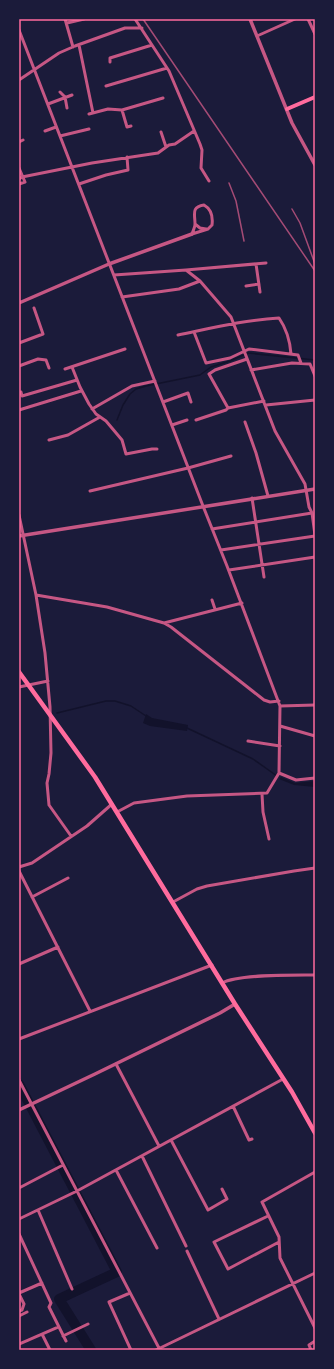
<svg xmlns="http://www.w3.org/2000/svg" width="334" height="1369" font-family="'PT Sans',sans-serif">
	<rect width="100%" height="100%" fill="#1b1b3a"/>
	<path fill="#12122b" d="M146,714L152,718L188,725L187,731L150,726L143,723Z
		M281,777L295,783L315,781V787L294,785L279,779Z"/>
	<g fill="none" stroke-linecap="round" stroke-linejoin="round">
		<path stroke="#12122b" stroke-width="1.5" d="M117,420L123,405L130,394L136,389L146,386L200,375L211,367L230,361L248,353L315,360
			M57,713L106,701H115L131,706L146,716
			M187,728L253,759L277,776"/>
		<path stroke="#12122b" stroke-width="10" d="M19,1084L117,1272L59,1299L91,1350"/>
		<path stroke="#c65784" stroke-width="3" d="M65,19L73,47
			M135,19L169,71L200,144L202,150L201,168L209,181
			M308,19L315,34
			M67,23L84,19
			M19,30L203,506L227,566L280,706L279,773L267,793L187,796L134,803L117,812
			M257,36L295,19
			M79,45L93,113
			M110,62V58L152,45
			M19,80L59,53L75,46L125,28H142
			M106,86L167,68
			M60,92L65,97L67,108
			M48,104L72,95
			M122,110L127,127L131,126
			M89,114L108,109L122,110L163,98
			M45,131L56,127
			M161,132L166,147
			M60,136L89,129
			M19,142L23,140
			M19,168L25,182L19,184
			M19,179L22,177L92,163L158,153L169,145L175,144L194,131
			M79,184L106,175L128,170L127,157
			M204,205C211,209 213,217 212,225L208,229L192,234C193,231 195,227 195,224C195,214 191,207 204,205Z
			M195,224L200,228L206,229
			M256,264L260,292
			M186,270L200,281L231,317L275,431L305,484L309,507L312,513L315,535
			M114,275L186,270L266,263
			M246,286L259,284
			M122,297L179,289L200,281
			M194,332L206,363L230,358L249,349L298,355L301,363
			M178,335C212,328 244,320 279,318C286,328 290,341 291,354
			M19,343L43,334L34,308
			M247,359L215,370L209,374L228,408L264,401
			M19,366L38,359L46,360L49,368
			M72,367L80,387L89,404L96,414L106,421L122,440L126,454L152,449H157
			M65,369L125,349
			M251,370L292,363L310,364L315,376
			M21,392L22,396L77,380
			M163,402L188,393L191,402
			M266,405L315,400
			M92,409L132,386L155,381
			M19,410L81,391
			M196,420L226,410L228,408
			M245,422L256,453L268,496
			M172,425L187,420
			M49,440L68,435L100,417
			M90,491L188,468L231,456
			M252,498L264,577
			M19,515L36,595L45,653L50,707L51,753L49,774L47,783L49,805L71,836
			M212,529L312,513
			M221,550L315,536
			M229,570L315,557
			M36,595L107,607L164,623L171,627L264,700L270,702L279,701
			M212,600L215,609
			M164,623L242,603
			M19,687L48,681
			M280,706L315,705
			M280,726L315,736
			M248,741L280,746
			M279,773L296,780L315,778
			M262,794L263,812L269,839
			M19,867L32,863L87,826L112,804
			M19,871L90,1011
			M32,897L68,878
			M173,902L197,889L207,886L294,871L315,868
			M19,964L58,947
			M222,983C239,974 294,975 315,975
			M19,1039L212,965
			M116,1064L159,1146
			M19,1080L160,1350
			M233,1106L249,1140L252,1139
			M171,1140L208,1210L227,1199L222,1189
			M142,1156L186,1246
			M116,1170L157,1248
			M315,1172L262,1202L279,1237L280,1258L315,1328
			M19,1188L63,1165
			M38,1210L72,1289
			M268,1216L214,1242L228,1269L279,1242
			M19,1219L77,1191L283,1079
			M19,1234L51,1303L49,1307L66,1341
			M187,1251L219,1319
			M19,1293L42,1283
			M130,1293L109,1302L131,1350
			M19,1294L24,1304L22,1310L19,1311
			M19,1316L27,1312
			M42,1334L50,1350
			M63,1336L88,1324
			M19,1344L58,1327
			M156,1350L315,1273
			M311,1350L309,1345L315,1341"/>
		<path stroke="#c65784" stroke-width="3.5" d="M250,19L292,123L315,165
			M19,303L109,264L192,234
			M19,536L315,489
			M19,1110L95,1074L220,1013L235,1004"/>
		<path stroke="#ff6b9d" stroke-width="4" d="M287,109L315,97"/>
		<path stroke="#ff6b9d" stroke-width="4.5" d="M19,672L95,777L235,1004L292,1092L315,1133"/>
		<path stroke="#a44b75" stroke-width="1.5" d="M143,19L315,271
			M229,183L236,201L244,241
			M292,209L300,223L315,264"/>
	</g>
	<rect width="334" height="1369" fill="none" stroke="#1b1b3a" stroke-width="40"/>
	<rect x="20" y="20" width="294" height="1329" fill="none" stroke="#ff6b9d" stroke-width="1.5"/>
</svg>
